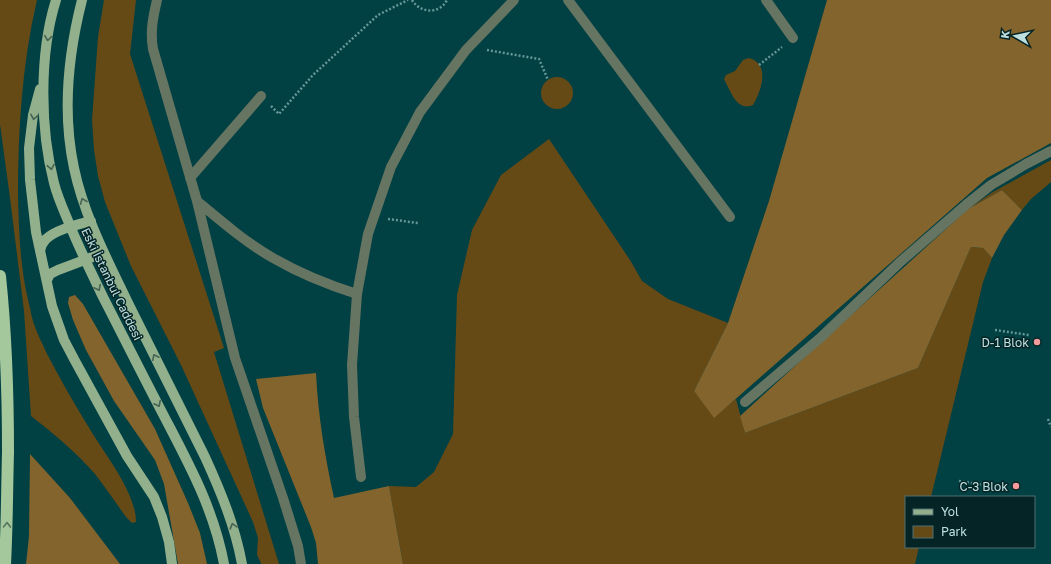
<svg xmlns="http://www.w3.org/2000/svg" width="1051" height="564" font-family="'Golos Text',sans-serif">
	<rect width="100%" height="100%" fill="#014043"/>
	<path fill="#664a16" d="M0,0H37C22,64 18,130 18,196C19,232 20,268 29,304C31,312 32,320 35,327C38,336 43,344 46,352C60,379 75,405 91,431C106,456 136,493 136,522L132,523L126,517C116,503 106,488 95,474C76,452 54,434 31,416L24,311L10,198L0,124Z
		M104,0H136L130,54L224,348L214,352L279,564H261V563L257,555L258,538L253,522L181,365L131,266L105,202L98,176L94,150L92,120L98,37Z
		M749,58C771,64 761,91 753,105C737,112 731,92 724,79L726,75L735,71L743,60Z
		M541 93a16 16 0 1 1 32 0a16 16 0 1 1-32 0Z
		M549,139L630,260L642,281L668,299L728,323L694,391L714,417L736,399L745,433L918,368L971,247L983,248L992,258L983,282L931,497H906V547H919L915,564H403L389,486L416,487L434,472L453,434L457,295L472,230L501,175Z
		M1051,160V182L1031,199L1022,210L1002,190L968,209L993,192Z"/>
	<path fill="#83642c" d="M827,0H1051V143L987,178L714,418L694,391L728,323L769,201Z
		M1002,190L1022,210L1004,235L992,258L983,248L971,247L918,368L745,433L740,416L968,209Z
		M75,295L83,304L155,429L188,503L200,533L207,564H178L164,484L155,460L114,401L86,350L73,320L68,303L69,297Z
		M316,373C318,415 325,457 334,498L389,486L403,564H318L316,543L311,527L263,408L256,379Z
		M30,454L70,498L120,564H26L29,536Z"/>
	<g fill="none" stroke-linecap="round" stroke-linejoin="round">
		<path stroke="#669698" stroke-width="2.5" stroke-dasharray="2 2" stroke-linecap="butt" d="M412,0C420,13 439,15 447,0
			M487,50L539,59L548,80
			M759,65L782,47
			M271,106L279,114L313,75L378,15L408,0
			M388,219L418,223
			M995,330L1029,335
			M1048,419L1051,427
			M959,481L990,486"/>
		<path stroke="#667462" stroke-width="10" d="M157,0C153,17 150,32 153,49L197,201L235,358L283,498L298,546L301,564
			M568,0L730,217
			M766,0L793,38
			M190,178L261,96
			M197,201C221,221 245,242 273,258C299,273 328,285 357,294
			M745,402L819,339L899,263L967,204L991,185L1026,164L1051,151
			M361,477L354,417L352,365L357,294L368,234L391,167L420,112L466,50L514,0"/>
		<path stroke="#93b08c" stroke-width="10" d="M56,0C39,54 40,129 54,183C58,199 65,213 71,228C81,252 92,274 103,297C124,338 144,378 165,418C190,466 214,510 224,564
			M82,0C68,55 62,112 74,168C84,216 108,261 129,305C154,356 180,406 205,457C221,492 235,526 242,564
			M40,89L33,115L29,148L30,180L36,232L52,306L64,340L74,359L127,456L154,497L162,517L169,542L172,564
			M40,251C41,246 43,242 46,239C57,229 77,225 91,221
			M47,280L50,274L58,270L103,253"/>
		<path stroke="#a4c79b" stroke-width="12" d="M0,276C6,334 8,393 8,452C7,489 7,527 5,564"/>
	</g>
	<defs><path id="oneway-chevron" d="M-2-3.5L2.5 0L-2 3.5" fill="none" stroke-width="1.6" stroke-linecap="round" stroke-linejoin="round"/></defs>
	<g stroke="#456353">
		<use href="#oneway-chevron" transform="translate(48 38) rotate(97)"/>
		<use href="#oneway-chevron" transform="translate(34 117) rotate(100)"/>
		<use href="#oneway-chevron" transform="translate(51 167) rotate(79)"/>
		<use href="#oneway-chevron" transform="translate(83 201) rotate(-112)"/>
		<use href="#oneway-chevron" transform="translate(98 288) rotate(63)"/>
		<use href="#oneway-chevron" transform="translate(155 357) rotate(-116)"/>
		<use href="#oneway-chevron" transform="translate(158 404) rotate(63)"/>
		<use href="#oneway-chevron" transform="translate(233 526) rotate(-106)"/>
	</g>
	<use stroke="#547660" href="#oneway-chevron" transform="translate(7 525) rotate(-89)"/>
	<g fill="#f59b9b" stroke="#052425" stroke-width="1.5">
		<circle cx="1037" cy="342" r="4"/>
		<circle cx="1016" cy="486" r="4"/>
	</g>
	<g text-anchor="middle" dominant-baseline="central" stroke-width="3" stroke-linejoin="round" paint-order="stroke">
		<g font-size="12" fill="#bee0e1" stroke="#052425">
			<text transform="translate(112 284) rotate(64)">Eski İstanbul Caddesi</text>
		</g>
		<g font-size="12" fill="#bee0e1" stroke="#052425" text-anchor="end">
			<text x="1029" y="342">D-1 Blok</text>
			<text x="1008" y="486">C-3 Blok</text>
		</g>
	</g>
	<rect x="905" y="496" width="130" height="52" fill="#052425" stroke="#4f6f70"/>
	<rect x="913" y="509" width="20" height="6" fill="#93b08c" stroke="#4f6f70"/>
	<text x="941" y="516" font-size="12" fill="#bee0e1">Yol</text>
	<rect x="913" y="526" width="20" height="12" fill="#664a16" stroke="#4f6f70"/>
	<text x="941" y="536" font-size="12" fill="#bee0e1">Park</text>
	<g transform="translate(1015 36) rotate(279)" stroke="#052425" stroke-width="3" paint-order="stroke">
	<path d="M0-3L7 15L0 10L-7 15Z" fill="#bee0e1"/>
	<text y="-6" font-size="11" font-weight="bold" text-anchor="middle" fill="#bee0e1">K</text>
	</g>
</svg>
